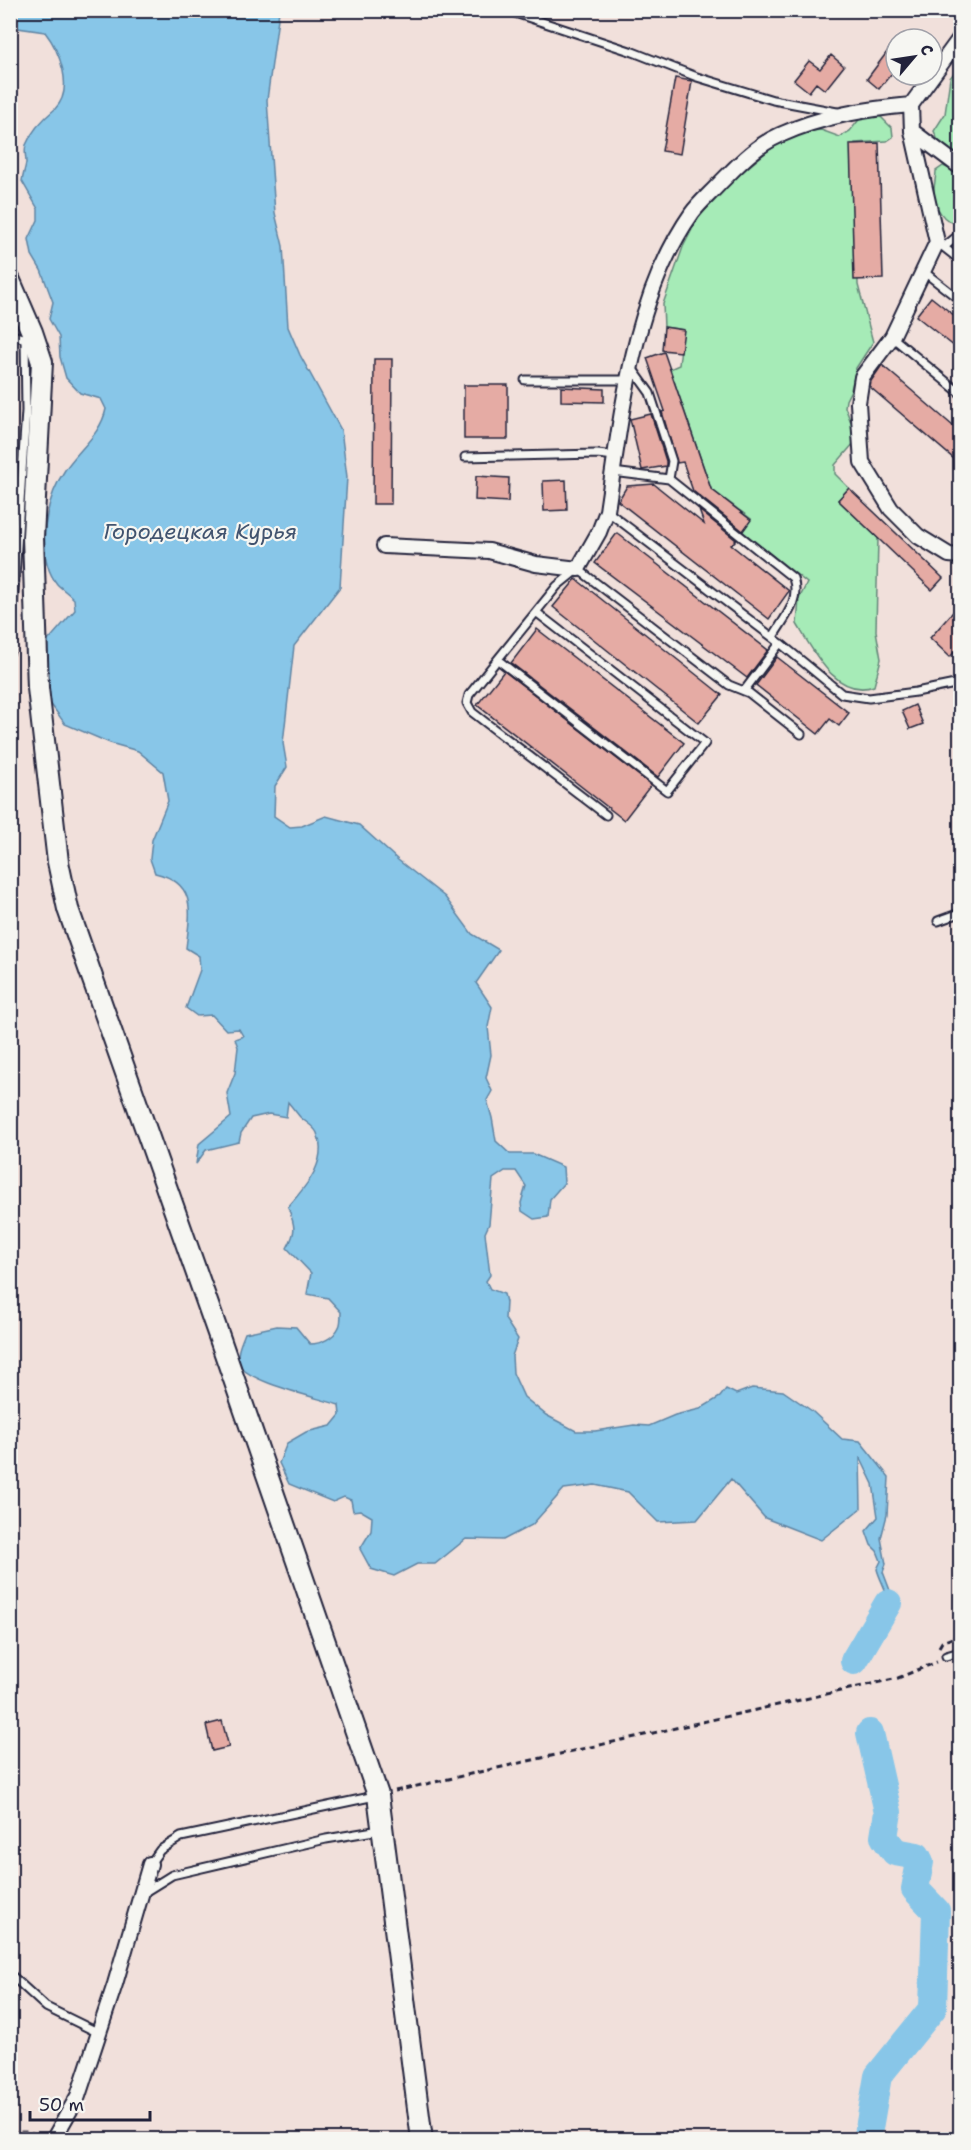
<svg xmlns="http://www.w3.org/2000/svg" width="971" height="2150" font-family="'Shantell Sans',sans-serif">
	<rect width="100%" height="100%" fill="#f1e0db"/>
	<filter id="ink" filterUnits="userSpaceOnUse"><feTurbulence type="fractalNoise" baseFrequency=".0167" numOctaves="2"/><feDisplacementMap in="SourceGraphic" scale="12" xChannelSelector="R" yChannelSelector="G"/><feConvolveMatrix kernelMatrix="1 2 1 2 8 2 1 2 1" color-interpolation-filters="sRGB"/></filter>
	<g filter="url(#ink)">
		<path fill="#a6ebb7" stroke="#648679" stroke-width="1.5" d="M960,65V159L939,143L934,131L945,114L950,78Z
			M878,114L892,128L893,137L887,141L855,143L858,285L873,342L856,368L851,390L846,400L845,407L854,430V443L835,465V474L849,488L838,500L878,538L876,631L881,659L874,686C836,699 813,650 797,624L799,599L807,583L742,531L751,519L711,489L670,369L679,365L683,330L664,327L663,304L683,247L698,218L734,179L770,149L790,137L810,131L821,130L840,137L850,131L862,116Z
			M943,166L960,173V222C944,226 933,205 934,190C934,184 936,178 936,171Z"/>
		<path fill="#88c6e8" stroke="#5f84a3" stroke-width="1.5" d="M10,11H279L267,100L275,213L283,246L288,327L300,355L341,430L347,477L340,587L294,646L283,743L287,767L275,786L274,816L290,827L302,826L326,816L359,825L398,860L445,897L472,934L499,950L476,983L492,1007L488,1027L491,1055L486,1078L492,1091L487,1100L492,1118L496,1141L510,1154H533L563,1167L564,1183L550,1199L548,1217L534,1219L522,1211L521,1203L526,1186L516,1171H505L493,1179L489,1224L485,1233L490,1275L486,1281L490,1289L504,1294L506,1302L505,1319L518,1339L512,1356L513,1373L524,1397L546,1415L576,1431H595L634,1425L649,1426L675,1415L700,1409L720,1397L726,1389L736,1394L752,1388L783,1391L812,1411L842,1439L860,1441L889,1477L887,1515L881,1538L886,1564L883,1572L891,1593L888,1603C888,1591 880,1581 877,1569L881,1561L877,1551L871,1545L866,1531L878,1517L873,1484L860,1457L861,1508L821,1540L765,1518L731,1479L697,1520L658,1522L628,1492L595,1485L564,1489L532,1525L503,1540L466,1539L435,1564H417L394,1576L371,1569L360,1549L371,1531L372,1517L360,1510L353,1511L351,1500L344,1497L333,1502L289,1484L279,1463L287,1443L306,1432L331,1426L340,1415L339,1405C319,1398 247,1382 240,1365C235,1355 241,1343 245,1333L277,1326L296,1327L310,1344C321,1344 334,1338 339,1327C341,1324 341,1316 341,1312L328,1298L307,1294L311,1273L287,1248C297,1230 295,1226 288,1207C305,1187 329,1162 317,1133C314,1126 305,1122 300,1117C296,1112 292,1107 288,1102L286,1117L269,1114L251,1118L241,1133L239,1142L206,1150L196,1164L199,1144L231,1117L227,1093L235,1073L238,1047L235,1039L243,1036L239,1029L226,1030L212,1015L197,1016L186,1008L200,970L199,956L186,948C190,913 198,883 155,873L150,859L152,840L168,801L163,772L138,751L110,743L65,724L50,703L40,671L46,643L75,610L74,599C69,594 62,589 57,584C34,554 46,498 65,470C79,449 101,434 106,409L101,399L80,393L66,378L60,357L59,337L49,319L53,302L41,270L32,255L29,239L38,220V209L22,181C23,175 25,169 26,163C26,157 24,150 26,145C32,130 44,118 55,109C75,89 59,50 45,32L11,27Z"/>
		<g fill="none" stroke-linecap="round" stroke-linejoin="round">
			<path stroke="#88c6e8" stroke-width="28" d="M854,1661L888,1603
				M867,2140L878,2076L933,2008L936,1911L915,1889L920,1862L917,1856L895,1852L884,1837L888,1812L870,1733"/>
		</g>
		<path fill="#e5aba4" stroke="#22223b" stroke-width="1.5" d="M896,40V68L879,89L867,79Z
			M831,55L844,66L825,90L816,83L809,92L794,80L809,61L820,69Z
			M675,78L692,81L680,154L662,151Z
			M879,143L883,279L854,280L850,144Z
			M931,297L960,320V351L916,316Z
			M664,327L684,330L681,352L662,350Z
			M664,352L711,489L751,520L743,531L693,491L683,462L677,463L662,412L665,411L647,358Z
			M374,359H392L391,504H373Z
			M882,365L960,432V464L870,387L871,381Z
			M464,385H508V439H464Z
			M561,387L604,389V402L561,401Z
			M651,414L666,461V466L642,470L630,419Z
			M476,476L509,478L508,502L475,500Z
			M566,480L567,510L544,511L543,481Z
			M654,484L704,524L699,510L736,540L731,545L789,591L769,619L618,501L627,486Z
			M849,488L943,578L932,590L838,500Z
			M617,533L768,650L747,678L595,563Z
			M576,579L722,695L699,723L553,607Z
			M960,604V646L950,657L930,638Z
			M537,629L684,743L658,777L511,663Z
			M777,657L849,713L839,726L830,719L818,734L756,685Z
			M504,671L651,785L624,820L477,705Z
			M915,705L923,724L910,729L902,711Z
			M222,1721L229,1747L212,1751L206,1725Z"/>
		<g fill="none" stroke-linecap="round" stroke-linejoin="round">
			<g stroke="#22223b" stroke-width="11">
				<path id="service" d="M506,10L633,52L697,77L773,100L837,112
					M937,242L960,260
					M944,247L960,234
					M923,271L960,300
					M10,334L25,339L26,411L10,652
					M892,337L960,393
					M632,368L650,393L672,461L669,479
					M525,380H628
					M465,457L597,454L615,456
					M613,472L669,479L793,578C801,601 784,618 773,637
					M607,511L780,643L744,691
					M780,643L842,694L869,698L916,692L960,683
					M498,660L667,791L705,743L536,612
					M606,815L472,712L467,703L469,695L557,586L578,569L729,685L749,693L801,734
					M938,921L960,913
					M946,1656L960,1652
					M150,1864L160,1850L181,1837L375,1796
					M143,1893L172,1875L326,1839L380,1830
					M10,1974L46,2007L99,2033"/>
			</g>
			<g stroke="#22223b" stroke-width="18">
				<path id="minor" d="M960,38L911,105L912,131L937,242L892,337L862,377L858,403L862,462L891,509L918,536L949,555L960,556
					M912,131L960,167
					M384,546L489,551L536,564L578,569L599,532L607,511C622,412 633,297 692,213C700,202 711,193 720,183C738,165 755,146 780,135C822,116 866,109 911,105
					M53,2140L78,2096L115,1984L150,1864"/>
			</g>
			<g stroke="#22223b" stroke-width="24">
				<path id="secondary" d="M10,281L32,332L42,362L33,537L38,688L58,862L68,909L220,1339L378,1795L422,2140"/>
			</g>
			<path stroke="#22223b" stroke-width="3" stroke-dasharray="6 4.5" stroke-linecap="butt" d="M939,1647L942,1642L960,1635
				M395,1791L898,1678L937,1662
				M10,2132H30L39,2136"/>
			<use href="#service" stroke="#f6f6f2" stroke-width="7"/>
			<use href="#minor" stroke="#f6f6f2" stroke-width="14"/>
			<use href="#secondary" stroke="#f6f6f2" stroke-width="20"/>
		</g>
	</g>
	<g text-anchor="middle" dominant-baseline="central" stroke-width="4.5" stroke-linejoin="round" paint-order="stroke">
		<g font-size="22" font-style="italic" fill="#41536f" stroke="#f6f6f2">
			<text x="200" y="531">Городецкая Курья</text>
		</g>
	</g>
	<rect width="971" height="2150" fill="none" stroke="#f6f6f2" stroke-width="36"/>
	<rect x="18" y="18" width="935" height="2114" fill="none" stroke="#22223b" stroke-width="2" filter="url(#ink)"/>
	<g transform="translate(914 57) rotate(61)"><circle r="28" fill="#f6f6f2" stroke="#a1a1a9" stroke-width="1.5"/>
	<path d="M0-4.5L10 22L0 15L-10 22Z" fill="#22223b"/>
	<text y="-9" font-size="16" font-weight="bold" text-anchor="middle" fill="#22223b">С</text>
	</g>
	<path d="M30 2111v9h120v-9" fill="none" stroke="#22223b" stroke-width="3"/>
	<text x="39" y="2111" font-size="18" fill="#22223b" stroke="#f6f6f2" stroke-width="4.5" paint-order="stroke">50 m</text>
</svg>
